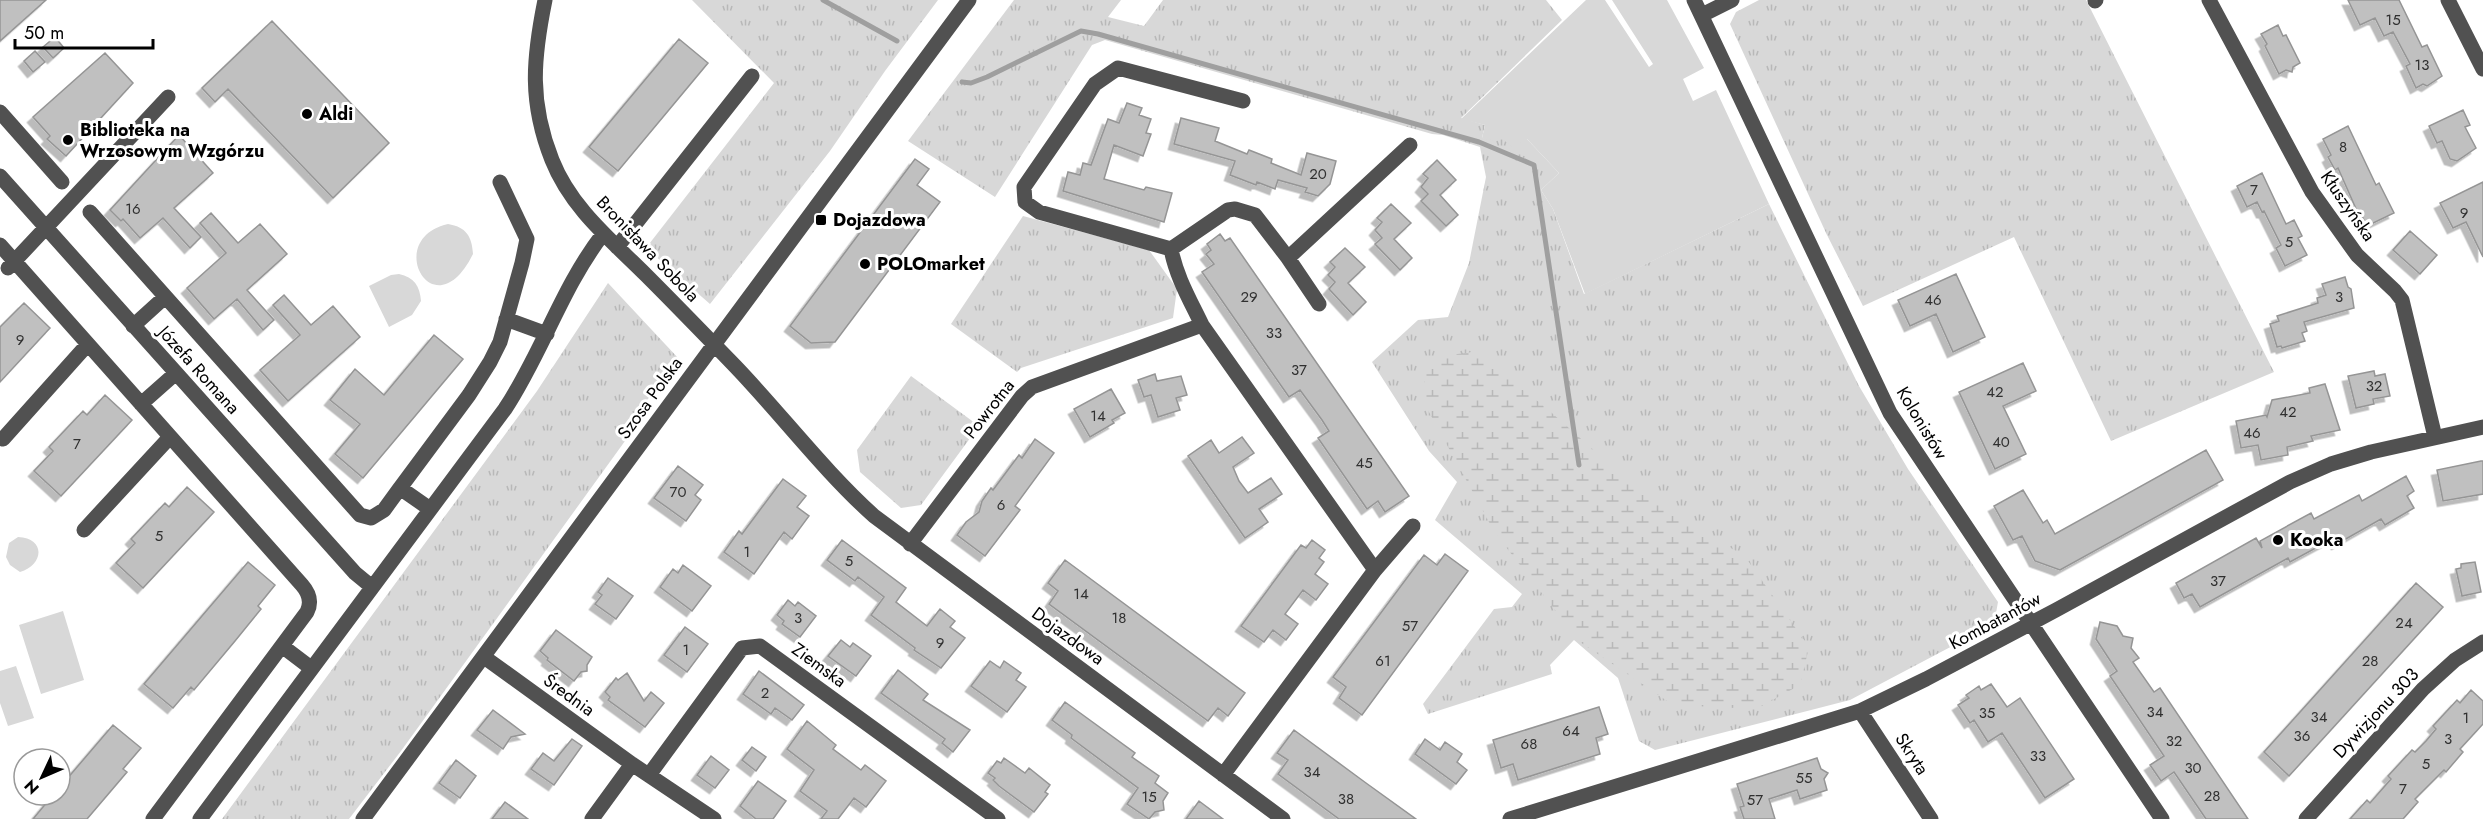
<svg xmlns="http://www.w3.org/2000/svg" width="2483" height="819" font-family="Jost,sans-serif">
	<defs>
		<pattern id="grass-tufts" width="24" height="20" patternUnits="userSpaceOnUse" patternTransform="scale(1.5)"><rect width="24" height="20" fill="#d8d8d8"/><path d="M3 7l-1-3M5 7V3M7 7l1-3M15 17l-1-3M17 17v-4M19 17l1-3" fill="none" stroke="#b8b8b8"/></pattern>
		<pattern id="wetland-marsh" width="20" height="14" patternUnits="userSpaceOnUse" patternTransform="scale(1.5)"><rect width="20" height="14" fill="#d8d8d8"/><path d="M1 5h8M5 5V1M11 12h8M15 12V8" fill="none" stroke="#b8b8b8"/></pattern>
		<filter id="shadow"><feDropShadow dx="-5.5" dy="5.5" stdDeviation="0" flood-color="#0004"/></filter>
	</defs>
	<rect width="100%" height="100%" fill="#fff"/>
	<path fill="url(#grass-tufts)" d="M692,0H938L885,71L830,151L710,304L646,248L774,83Z
		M1014,0H1121L1108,17L1144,26L1163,0H1546L1562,20L1461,118L1485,125L1482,138L1527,139L1559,173L1541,190L1553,209L1584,294L1769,204L1859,386L1908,469L1998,602L1994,624L1850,700L1655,750L1639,741L1618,678L1574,640L1550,665L1552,674L1428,714L1423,704L1494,609L1512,607L1522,594L1435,520L1457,482L1429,451L1372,362L1418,320L1448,317L1469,263L1486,177L1480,147L1443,135L1432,134L1105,40L1092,45L995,197L908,141Z
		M1759,0H2086L2274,372L2111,441L2014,237L1863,306L1827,235L1730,24L1736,12Z
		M1023,216L1149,250L1177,289L1173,318L1021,368L1017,372L951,324Z
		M608,283L679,359L620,435L625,441L401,751L349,819H222L537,391Z
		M911,376L979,426L921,505L901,508L860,472L857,450Z"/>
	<path fill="url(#wetland-marsh)" d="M1473,352L1544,406L1624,477L1746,558L1809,647L1800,685L1756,709L1673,705L1580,642L1495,533L1423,401L1426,358Z"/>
	<path fill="#d8d8d8" d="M1586,0H1605L1649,67L1653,64L1612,0H1667L1704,68L1683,79L1693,101L1716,90L1769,204L1585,294L1553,209L1541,190L1559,173L1527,139L1513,147L1502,139L1495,141L1482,138L1485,125L1461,119Z
		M448,224C466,227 472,236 473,254C434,333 382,239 448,224Z
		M399,274C414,277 420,286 421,301L412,315L389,327L369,286L391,275Z
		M18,537C46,538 44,565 20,572L10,565L6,557L9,543Z
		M63,611L84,680L41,694L19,625Z
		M16,666L34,718L8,726L0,703V671Z"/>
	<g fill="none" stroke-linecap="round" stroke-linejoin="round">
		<path stroke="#9f9f9f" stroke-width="5" d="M823,0L897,41
			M962,82L971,83L987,77L1081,31L1098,34L1479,142L1534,165L1579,465"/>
	</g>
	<path fill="#c0c0c0" stroke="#959595" stroke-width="1.5" filter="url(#shadow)" d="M0,0H46L0,41Z
		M2348,0H2399L2422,47L2427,45L2442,76L2427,86L2423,84L2416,88L2406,66L2410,64L2393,32L2384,36L2375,18L2360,25Z
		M272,21L389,143L333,198L228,89L215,102L202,88Z
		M2278,25L2283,36L2286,35L2300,63L2293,67L2292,72L2286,70L2279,74L2265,46L2267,44L2261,34Z
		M55,37L64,48L53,58L43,47Z
		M679,39L708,63L618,171L589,147Z
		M35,51L45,62L33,72L24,61Z
		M105,53L133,83L66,156L47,139L50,136L33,117Z
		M1127,103L1142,108L1139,115L1151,119L1146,133L1151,134L1143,156L1114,145L1104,179L1144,190L1146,187L1172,193L1164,222L1063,191L1068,172L1080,175L1083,163L1091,165L1108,119L1119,123Z
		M2463,110L2470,125L2465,127L2476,148L2457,161L2450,159L2442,141L2437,143L2429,126Z
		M1181,118L1219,128L1215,141L1247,154L1249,150L1272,159L1271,163L1301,175L1307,153L1336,161L1330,184L1318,196L1305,192L1307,188L1278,180L1275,189L1257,182L1256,185L1230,175L1235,161L1174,144Z
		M2348,126L2376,185L2379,183L2394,213L2367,226L2359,210L2357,211L2338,168L2335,170L2328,157L2331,155L2323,139Z
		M179,135L213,173L174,208L201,237L190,248L163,218L140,238L123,219L121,221L110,210Z
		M915,159L929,169L917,185L940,202L835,342L811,343L790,326Z
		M1437,160L1456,180L1440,195L1458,215L1446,226L1421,201L1428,194L1421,187L1428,178L1423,174Z
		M2262,173L2286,224L2294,220L2302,236L2298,238L2307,255L2285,266L2276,248L2281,245L2264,211L2262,212L2257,202L2247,207L2237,186Z
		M2483,182V257L2466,222L2453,228L2440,203Z
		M1391,204L1411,223L1394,239L1412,258L1400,270L1375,244L1382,238L1375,230L1382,222L1377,218Z
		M211,213L238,243L260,224L287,254L247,290L274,320L263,330L237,299L214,319L187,288L226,253L200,223Z
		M2410,231L2437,255L2420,274L2393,250Z
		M1220,234L1225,241L1230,238L1409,496L1385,512L1378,501L1367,509L1318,438L1329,431L1322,420L1300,390L1289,397L1202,272L1214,264L1206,254L1211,250L1207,244Z
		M1345,248L1365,267L1348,283L1366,302L1353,315L1329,289L1335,282L1328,275L1335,267L1330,262Z
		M1956,274L1985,337L1953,352L1936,314L1910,326L1898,300Z
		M2345,277L2348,287L2351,289L2354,308L2304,322L2307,331L2302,333L2305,341L2282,348L2281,346L2277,347L2270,324L2279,321L2277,316L2318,303L2317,298L2326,295L2322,284Z
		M284,295L311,325L333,306L360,337L288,401L260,370L300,335L273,305Z
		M24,303L50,328L0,382V327Z
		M434,335L463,359L363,478L335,454L360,424L330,400L355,369L384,395Z
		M2023,363L2036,391L2003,406L2026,454L1995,469L1959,392Z
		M2374,371L2375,376L2385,374L2390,396L2373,399L2374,404L2356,408L2348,376Z
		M1155,374L1157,381L1181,376L1187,395L1176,398L1180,410L1158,417L1151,395L1144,397L1138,380Z
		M2325,384L2340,430L2311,436L2313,441L2287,447L2288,455L2261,460L2258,445L2241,448L2236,421L2266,415L2267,417L2272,400L2310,393L2309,388Z
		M1111,389L1125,413L1112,420L1114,423L1090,437L1074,409Z
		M105,395L132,420L61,496L34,471L53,451L49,447L83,411L87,415Z
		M1242,437L1254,453L1233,467L1239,481L1248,493L1271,478L1282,494L1259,509L1268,522L1245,538L1188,456L1211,440L1219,453Z
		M1035,439L1054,453L1015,506L1020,510L985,556L957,535L966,522L979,512L982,501L991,488L993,490L1019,455L1022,458Z
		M2206,450L2223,480L2060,570L2035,561L2022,536L2013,540L1994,506L2023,490L2043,523L2047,520L2055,534Z
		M2481,461H2483V494L2443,501L2437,470Z
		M678,466L703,485L695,495L701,500L686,521L654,498Z
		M2406,476L2414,491L2407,496L2414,508L2385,525L2381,519L2337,544L2334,538L2290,562L2288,558L2200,607L2192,594L2184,598L2176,583L2256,538L2262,548L2260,541L2311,513L2314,519L2359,495L2362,501Z
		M783,479L806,496L797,507L809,516L792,539L784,532L754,574L724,552L739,531L742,534Z
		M187,487L214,512L143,588L116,563L135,543L131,539L165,503L169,507Z
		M842,540L906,588L896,602L927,626L940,609L955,621L950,627L965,638L941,668L914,650L915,648L871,615L884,597L858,577L855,581L827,560Z
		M1312,540L1325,550L1319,558L1324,562L1315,574L1328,584L1316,600L1303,590L1285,614L1298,624L1286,640L1273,630L1264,642L1241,626L1301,545L1306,548Z
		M1445,554L1468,571L1362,715L1339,698L1346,687L1333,677L1424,555L1437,565Z
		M1065,560L1245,693L1228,716L1218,708L1208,721L1049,604L1058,591L1048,583Z
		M248,562L275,585L258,606L261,609L235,641L194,690L191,687L173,708L144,684Z
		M2475,562L2481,592L2462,596L2456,569L2461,568V564Z
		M683,565L711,586L692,611L660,587L673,569L678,573Z
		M608,578L633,596L616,619L595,604L602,595L598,592Z
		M2416,583L2443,607L2289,776L2264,752Z
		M788,600L795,606L798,602L816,616L800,637L782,624L784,621L777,615Z
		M2100,622L2117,626L2123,636L2133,638L2131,648L2139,658L2133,662L2154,692L2160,688L2248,819H2206L2174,772L2161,781L2150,765L2164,756L2110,676L2117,671L2096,639Z
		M685,627L708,644L687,672L664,655Z
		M556,630L592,657L587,665V671L581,672L574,681L547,660L548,658L540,651Z
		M841,640L850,647L853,643L871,656L856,676L828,656Z
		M990,661L1000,668L1004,661L1021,673L1016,680L1026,687L1007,712L971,686Z
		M898,670L928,694L923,700L970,730L953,752L942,743L945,739L881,693Z
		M759,671L804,705L792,720L775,708L771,714L743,694Z
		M627,673L644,701L651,692L664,703L645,727L608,700L610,697L605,692L616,678L618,680Z
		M1991,684L2007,707L2020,698L2074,779L2045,798L2002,733L1988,742L1974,720L1970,723L1958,705L1969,698L1966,695L1979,686L1981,690Z
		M2471,690L2483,701V724L2460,749L2463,752L2446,772L2444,770L2415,799L2418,802L2403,819H2350L2367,800L2370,803L2391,779L2388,776L2412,750L2415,752L2426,741L2436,729L2433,726L2457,700L2460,703Z
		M1065,702L1135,753L1132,757L1159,776L1155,783L1168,793L1163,801L1164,810L1155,812L1149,819L1127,804L1138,788L1071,738L1072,735L1052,720Z
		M1599,707L1608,734L1596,738L1600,754L1518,780L1513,764L1501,768L1493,740Z
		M493,710L525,734L511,737L503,749L477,730Z
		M807,721L836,745L833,749L861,770L865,765L886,781L866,807L854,798L838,819H821L827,811L800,791L814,770L787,749Z
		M113,725L141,748L123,769L127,772L87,819H33L53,795H60V787Z
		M1294,730L1366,783L1416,819H1339L1278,774L1288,760L1277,753Z
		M572,739L582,746L554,785L531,769L543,753L554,761Z
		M1425,739L1440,750L1445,742L1462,754L1457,762L1467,770L1456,784L1415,754Z
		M752,747L766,757L756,771L742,760Z
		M711,756L729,770L715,788L697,775Z
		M1004,758L1025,773L1029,768L1050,785L1045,792L1048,794L1034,812L999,786L993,780L995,778L988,773L997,761L1001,763Z
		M1817,758L1821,769L1828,773L1824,779L1827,790L1800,799L1797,790L1769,799L1775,819H1744L1740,807L1744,806L1737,784Z
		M456,760L476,776L460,798L439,783Z
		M758,781L786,801L773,819H756L740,806Z
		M1199,801L1223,819H1186Z
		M505,802L528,819H492Z"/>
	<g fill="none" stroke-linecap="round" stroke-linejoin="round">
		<path stroke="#515151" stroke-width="15" d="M545,0C533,59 529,102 552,160C571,208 611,240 646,275C676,305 706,336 735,366C782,415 824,471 874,516L1283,819
			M1694,0L1890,413L2162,819
			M2209,0L2312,192L2357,255L2395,291L2402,300L2435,437
			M2448,0L2483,69
			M2095,1L2096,0
			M1702,15L1732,0
			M0,112L62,182
			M0,176L355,573L372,587
			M90,212L360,515L371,518L384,510L400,488L430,509
			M0,245L302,585C309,593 312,602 307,612L153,819
			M617,247L752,76
			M1171,249L1039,212L1025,202L1024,187L1095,84L1118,68L1243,101
			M1288,258L1410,145
			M8,268L168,97
			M506,319L547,334
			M1202,325C1190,300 1176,276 1171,249L1228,210L1235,209L1255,215L1288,258L1319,304
			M133,326L165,297
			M141,404L176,373
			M3,439L88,344
			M400,488L469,395L490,362L500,342L522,263L527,239L500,182
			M84,530L170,437
			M910,544L1022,396L1032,387L1202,325L1375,570L1223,775
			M1375,570L1413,526
			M282,646L311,668
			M484,657L632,764L714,819
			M1860,711L1931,819
			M649,775L742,648L760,646L998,819
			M200,819L505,409C542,353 562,287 603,234
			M363,819L969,0
			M592,819L632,764
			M1510,819L1860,711L1926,679L2056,610L2290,482L2331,464L2371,452L2483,427
			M2306,819L2423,689L2455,660L2483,642"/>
	</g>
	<g fill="#000" stroke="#fff" stroke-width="2">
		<circle cx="307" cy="114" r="6"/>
		<circle cx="68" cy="140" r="6"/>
		<rect x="815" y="214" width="12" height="12" rx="3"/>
		<circle cx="865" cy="264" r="6"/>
		<circle cx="2278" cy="540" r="6"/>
	</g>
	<g text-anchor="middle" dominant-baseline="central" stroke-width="6" stroke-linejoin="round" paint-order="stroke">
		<g font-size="15" fill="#303030">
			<text x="2393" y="20">15</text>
			<text x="2422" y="65">13</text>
			<text x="2343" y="147">8</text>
			<text x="1318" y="174">20</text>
			<text x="2254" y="190">7</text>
			<text x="133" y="209">16</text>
			<text x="2464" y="213">9</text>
			<text x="2289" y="242">5</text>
			<text x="1249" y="297">29</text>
			<text x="2339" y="297">3</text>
			<text x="1933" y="300">46</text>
			<text x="1274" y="333">33</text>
			<text x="20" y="340">9</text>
			<text x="1299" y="370">37</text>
			<text x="2374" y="386">32</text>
			<text x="1995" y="392">42</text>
			<text x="2288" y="412">42</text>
			<text x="1098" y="416">14</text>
			<text x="2252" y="433">46</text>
			<text x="2001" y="442">40</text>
			<text x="77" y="444">7</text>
			<text x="1364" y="463">45</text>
			<text x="678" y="492">70</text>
			<text x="1001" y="505">6</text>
			<text x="159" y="536">5</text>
			<text x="747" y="552">1</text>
			<text x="849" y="561">5</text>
			<text x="2218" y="581">37</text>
			<text x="1081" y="594">14</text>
			<text x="798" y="618">3</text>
			<text x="1119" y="618">18</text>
			<text x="2404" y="623">24</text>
			<text x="1410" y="626">57</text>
			<text x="940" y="643">9</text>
			<text x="686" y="650">1</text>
			<text x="1383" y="661">61</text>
			<text x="2370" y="661">28</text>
			<text x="765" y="693">2</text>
			<text x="2155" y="712">34</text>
			<text x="1987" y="713">35</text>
			<text x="2319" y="717">34</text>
			<text x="2466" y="718">1</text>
			<text x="1571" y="731">64</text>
			<text x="2302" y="736">36</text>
			<text x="2448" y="739">3</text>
			<text x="2174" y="741">32</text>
			<text x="1529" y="744">68</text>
			<text x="2038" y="756">33</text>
			<text x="2426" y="764">5</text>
			<text x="2193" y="768">30</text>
			<text x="1312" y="772">34</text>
			<text x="1804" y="778">55</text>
			<text x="2403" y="789">7</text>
			<text x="2212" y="796">28</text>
			<text x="1149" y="797">15</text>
			<text x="1346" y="799">38</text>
			<text x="1755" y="800">57</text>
		</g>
		<g font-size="18" font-weight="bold" fill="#000" stroke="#fff" text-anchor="start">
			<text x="319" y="114">Aldi</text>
			<text x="80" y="130">Biblioteka na<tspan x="80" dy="21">Wrzosowym Wzgórzu</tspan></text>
			<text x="833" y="220">Dojazdowa</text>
			<text x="877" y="264">POLOmarket</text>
			<text x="2290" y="540">Kooka</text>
		</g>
		<g font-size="18" fill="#000" stroke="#fff">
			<text transform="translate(2348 206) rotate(55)">Kłuszyńska</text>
			<text transform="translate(648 249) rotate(46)">Bronisława Sobola</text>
			<text transform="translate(199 370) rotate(48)">Józefa Romana</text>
			<text transform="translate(650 398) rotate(-54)">Szosa Polska</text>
			<text transform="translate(989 409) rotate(-52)">Powrotna</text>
			<text transform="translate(1922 423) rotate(59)">Kolonistów</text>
			<text transform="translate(1995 621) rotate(-28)">Kombatantów</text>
			<text transform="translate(1068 636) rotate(36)">Dojazdowa</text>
			<text transform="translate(819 665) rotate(36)">Ziemska</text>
			<text transform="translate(569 695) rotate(36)">Średnia</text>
			<text transform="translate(2376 713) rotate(-47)">Dywizjonu 303</text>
			<text transform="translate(1912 754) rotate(57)">Skryta</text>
		</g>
	</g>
	<g transform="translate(42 777) rotate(226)"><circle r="28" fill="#ffffff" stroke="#999999" stroke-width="1.5"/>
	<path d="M0-4.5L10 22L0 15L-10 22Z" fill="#000000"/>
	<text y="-9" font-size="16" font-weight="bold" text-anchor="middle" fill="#000000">N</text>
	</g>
	<path d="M15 39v9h138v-9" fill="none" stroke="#000000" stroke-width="3"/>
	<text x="24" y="39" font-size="18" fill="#000000" stroke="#ffffff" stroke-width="4.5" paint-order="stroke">50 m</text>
</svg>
